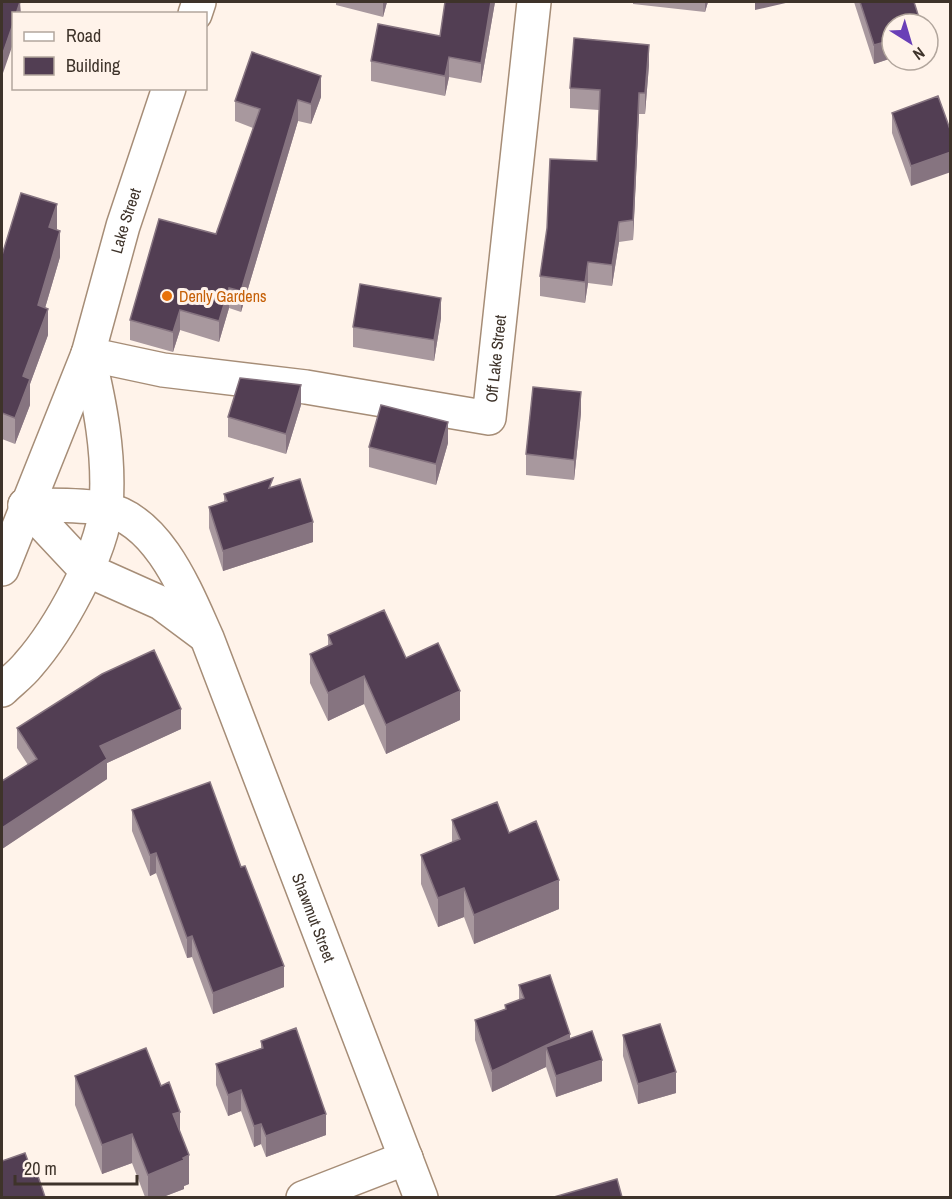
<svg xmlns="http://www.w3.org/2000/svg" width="952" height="1199" font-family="'Archivo Narrow',sans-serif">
	<rect width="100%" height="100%" fill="#fff3ea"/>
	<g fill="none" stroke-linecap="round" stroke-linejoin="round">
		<g stroke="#a68d77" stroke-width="36">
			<g id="minor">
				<path d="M195,14L199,2"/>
				<path id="s1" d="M88,354L163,370L306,387L489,418L534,2"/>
				<path id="s2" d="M25,505C51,506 79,504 104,509C159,519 187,594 207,638L421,1198"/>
				<path d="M25,505L85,569L161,603L204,635"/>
				<path id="s3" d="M2,569L88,354L123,226L169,88"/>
				<path d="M2,690C10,682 21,674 28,665C59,630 102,553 106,507C110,454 100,404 88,354"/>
				<path d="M303,1198L406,1158"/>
			</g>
		</g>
		<use href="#minor" stroke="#fff" stroke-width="33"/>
	</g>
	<path fill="#a8989e" d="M336,2H387L383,17L336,5Z
		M495,2L481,83L449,77L445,96L371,81V61L440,36Z
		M633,2H708L705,12L633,4Z
		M854,2H914L892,24V58L874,64Z
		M649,65L645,114H639L633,240L619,242L612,286L588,283L585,303L540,296V276L597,161L599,110L570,108V88Z
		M938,96L911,186L892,133V113Z
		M321,97L311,124L298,121L241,312L229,308L219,342L180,330L173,352L130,340V320L216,234L253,128L235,121V101Z
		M57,230L60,257L45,308L48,335L30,384V405L15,444L2,439V255Z
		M441,318L434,361L353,347V327Z
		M301,405L286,454L228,437V417Z
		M581,413L574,480L526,475V454Z
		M448,443L436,485L369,467V447Z
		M273,487L313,542L223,571L209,528V507L224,502V494Z
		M328,635L406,658L460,720L386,754L364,704L328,721L310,683V654L328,646Z
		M17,728L181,729L107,763V779L2,849V781L28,765L17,748Z
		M132,810L284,987L213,1014L192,957L187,958L156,873L150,876L132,831Z
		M452,820L509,833L559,909L474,944L464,917L438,927L421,884V855L452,842Z
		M519,985L570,1038L602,1081L556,1097L546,1067L492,1092L475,1040V1020L505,1009V1005L519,1000Z
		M623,1035L676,1093L638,1104L623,1056Z
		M261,1041L326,1135L266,1157L261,1144L254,1147L241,1111L228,1116L216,1085V1064L261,1048Z
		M75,1076L161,1086L180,1133L189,1184L184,1186V1189L163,1197H145L132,1163L102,1174L75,1105Z"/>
	<path fill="#867480" d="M20,2L21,14H16Z
		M383,2H387L383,17Z
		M491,2H495L481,83V63Z
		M705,2H708L705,12Z
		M755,2H790L755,10Z
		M14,21V41L2,76V56Z
		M892,40V58L874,64V45Z
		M649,45V65L645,114V93Z
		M449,57V77L445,96V76Z
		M321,76V97L311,124V104Z
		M639,93V114L633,240V220Z
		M298,100V121L241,312V291Z
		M951,152V172L911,186V166Z
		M57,204V230L49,227Z
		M619,222V242L612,286V265Z
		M60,231V257L38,332V305Z
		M588,262V283L585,303V282Z
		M229,288V308L219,342V321Z
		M441,298V318L434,361V340Z
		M48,309V335L30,384V405L15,444V418L23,376Z
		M180,310V330L173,352V332Z
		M301,385V405L286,454V434Z
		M581,392V413L574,480V460Z
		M448,422V443L436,485V464Z
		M313,522V542L223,571V551Z
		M364,676V704L328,721V693Z
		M460,691V720L386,754V725Z
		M181,709V729L107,763V779L2,849V828L100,746Z
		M156,853V873L150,876V855Z
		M559,880V909L474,944V915Z
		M464,888V917L438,927V898Z
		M192,936V957L187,958V938Z
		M284,966V987L213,1014V993Z
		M570,1034V1055L546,1047V1067L492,1092V1071Z
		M602,1060V1081L556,1097V1076Z
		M676,1072V1093L638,1104V1084Z
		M241,1090V1111L228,1116V1095Z
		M180,1112V1140L173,1114Z
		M326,1114V1135L266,1157V1136Z
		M261,1124V1144L254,1147V1126Z
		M132,1134V1163L102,1174V1145Z
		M189,1155V1184L184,1186V1189L163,1197H148V1175Z"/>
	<path fill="#523e53" stroke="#867480" stroke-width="1.5" d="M2,2H20L16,14H14V21L2,56Z
		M445,2H491L481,63L449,57L445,76L371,61L378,24L440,36Z
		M860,2H914L921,24H892V40L874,45Z
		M574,38L649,45L645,93H639L633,220L619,222L612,265L588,262L585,282L540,276L547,228L550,159L597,161L600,90L570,88Z
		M252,52L321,76L311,104L298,100L241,291L229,288L219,321L180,310L173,332L130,320L159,219L216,234L260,109L235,101Z
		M938,96L951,132V152L911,166L892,113Z
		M21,193L57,204L49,227L60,231L38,305L48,309L23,376L30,379L15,418L2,413V255Z
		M360,284L441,298L434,340L353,327Z
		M240,378L301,385L286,434L228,417Z
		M533,387L581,392L574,460L526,454Z
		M381,405L448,422L436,464L369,447Z
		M273,478L269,488L300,479L313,522L223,551L209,507L227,501L224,494Z
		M384,610L406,658L438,643L460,691L386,725L364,676L328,693L310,654L332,644L328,635Z
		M154,650L181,709L100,746L107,759L2,828V781L37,759L17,728L102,674Z
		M210,782L241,867L245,866L284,966L213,993L192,936L187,938L156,853L150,855L132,810Z
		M497,802L509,833L536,821L559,880L474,915L464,888L438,898L421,855L460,839L452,820Z
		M550,975L570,1034L492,1071L475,1020L506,1009L505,1005L524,998L519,985Z
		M660,1024L676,1072L638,1084L623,1035Z
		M296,1028L326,1114L266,1136L261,1124L254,1126L241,1090L228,1095L216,1064L263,1048L261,1041Z
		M592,1031L602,1060L556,1076L546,1047Z
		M146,1048L161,1086L169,1082L180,1112L173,1114L189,1155L183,1158L184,1160L148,1175L132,1134L102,1145L75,1076Z
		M25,1153L31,1169L35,1167L45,1197H2V1161Z
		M617,1179L622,1197H554Z"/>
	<circle fill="#e8710a" stroke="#fff3ea" stroke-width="2" cx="167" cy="296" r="6"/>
	<g text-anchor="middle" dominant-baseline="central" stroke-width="6" stroke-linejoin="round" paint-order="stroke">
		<g font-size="16" fill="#3e332a" stroke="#fff3ea">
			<text stroke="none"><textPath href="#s3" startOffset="370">Lake Street</textPath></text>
			<text stroke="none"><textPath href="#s1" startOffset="466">Off Lake Street</textPath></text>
			<text stroke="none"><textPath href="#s2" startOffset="550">Shawmut Street</textPath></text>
		</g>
		<g font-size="16" fill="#c56008" stroke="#fff3ea" text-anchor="start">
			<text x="179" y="296">Denly Gardens</text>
		</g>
	</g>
	<rect width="952" height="1199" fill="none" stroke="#3e332a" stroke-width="6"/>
	<rect x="12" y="12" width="195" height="78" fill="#fff3ea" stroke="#b2a69d" stroke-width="1.5"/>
	<rect x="24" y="32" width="30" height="9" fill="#ffffff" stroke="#b2a69d" stroke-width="1.5"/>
	<text x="66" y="42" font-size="18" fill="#3e332a">Road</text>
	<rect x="24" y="57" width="30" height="18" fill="#523e53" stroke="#b2a69d" stroke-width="1.5"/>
	<text x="66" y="72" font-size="18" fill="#3e332a">Building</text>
	<g transform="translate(910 42) rotate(143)"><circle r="28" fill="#fff3ea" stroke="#b2a69d" stroke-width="1.5"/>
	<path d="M0-4.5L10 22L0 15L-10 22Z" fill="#693fb7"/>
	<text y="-9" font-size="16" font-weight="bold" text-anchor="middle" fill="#3e332a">N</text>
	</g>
	<path d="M15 1175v9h122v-9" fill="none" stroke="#3e332a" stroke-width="3"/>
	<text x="24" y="1175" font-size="18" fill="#3e332a" stroke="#fff3ea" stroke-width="4.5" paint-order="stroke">20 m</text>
</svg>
